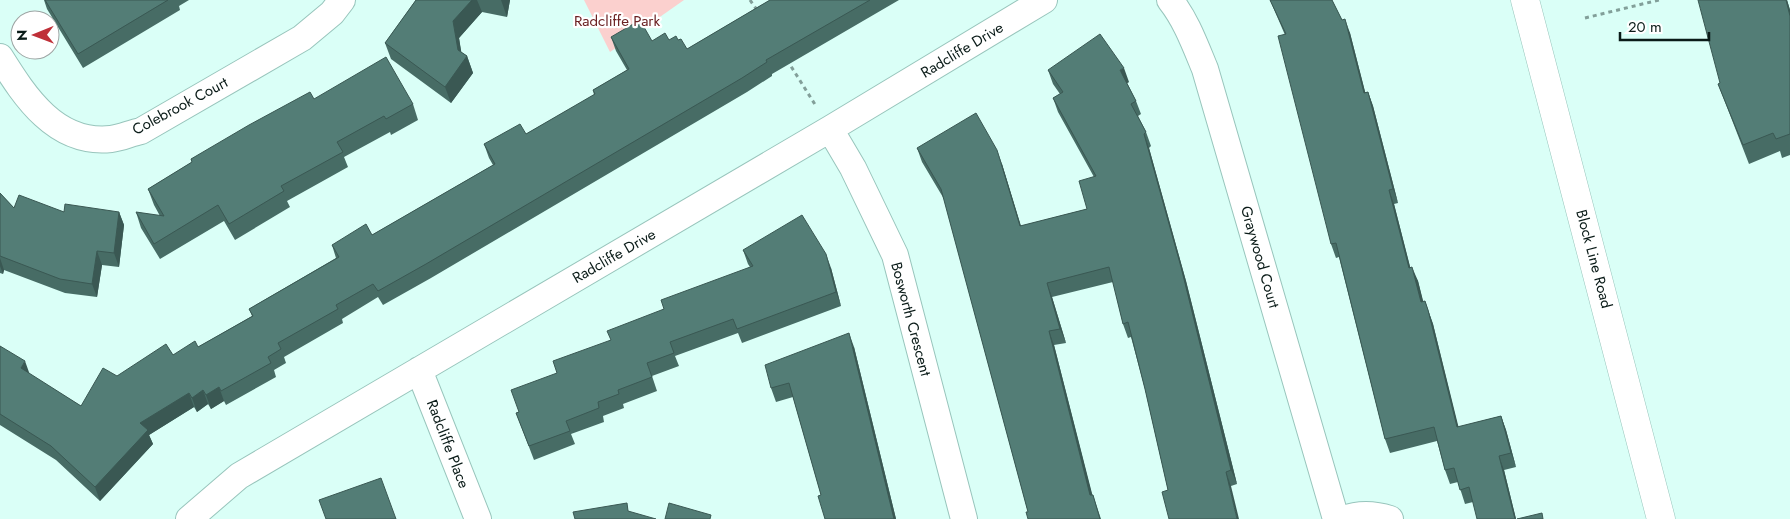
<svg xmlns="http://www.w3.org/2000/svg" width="1790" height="519" font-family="Jost,sans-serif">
	<rect width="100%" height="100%" fill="#dafff7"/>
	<path fill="#fbd0ce" d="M584,0H684L610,52Z"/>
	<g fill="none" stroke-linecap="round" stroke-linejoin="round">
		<g stroke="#98c5bc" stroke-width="28">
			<path id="street" d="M1170,0C1186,20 1195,45 1205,69L1336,519
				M0,57C25,97 56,145 111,139C121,138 131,133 141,131L302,38L332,13L342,0
				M830,129L853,168L895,255L964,519
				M419,370L478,519
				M189,519L239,476L830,129L1044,0
				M1344,519C1360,513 1374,514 1390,519"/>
		</g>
		<g stroke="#98c5bc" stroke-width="29">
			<path id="secondary" d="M1525,0L1661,519"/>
		</g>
		<path stroke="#829f99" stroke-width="3" stroke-dasharray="4 4" stroke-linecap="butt" d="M750,0L757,10
			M1585,18L1659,0
			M787,60L816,106"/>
		<use href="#street" stroke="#fff" stroke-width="26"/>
		<use href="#secondary" stroke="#fff" stroke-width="28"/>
	</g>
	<path fill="#476c65" d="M44,0H189L179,6L180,10L83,68L47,9Z
		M416,0H510L507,17L482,12L459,38L461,52L467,56L473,73L451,103L391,59L385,43Z
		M770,0H899L772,74V76L747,92L431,278L383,305L378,297L342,319L343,323L284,357L286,363L274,370L276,377L226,405L224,401L211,409L208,404L197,412L194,407L149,435L153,444L100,501L56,460L0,425V346L29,374L81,406L117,376L173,355L198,347L252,316L249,309L336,258L332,245L372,235L493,165L489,158L484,144L526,134L594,95L593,90L627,70L616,51L611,37L652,41L669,40H678L687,49Z
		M1270,0H1332L1342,20L1350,33L1365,92H1368L1373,106L1398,203L1394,204L1410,267L1418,281L1423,302L1425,301L1433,324L1458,427L1501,416L1506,430L1516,467L1504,470L1516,519L1473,502L1465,504L1458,482L1450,484L1445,470L1437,441L1390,453L1385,439L1339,257L1336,258L1331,244L1285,35Z
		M1787,0L1790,10V155L1782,158L1780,151L1749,164L1718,84L1720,83Z
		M1048,70L1129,82L1127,83L1136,101L1141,114L1138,116L1146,132L1151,146L1149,148L1186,281L1237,484L1231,486L1168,490L1145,389L1131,337L1128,338L1123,324L1113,282L1052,297L1066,343L1054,345L1092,495H1093L1101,519H1028V512L944,199L922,162L917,148L1002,164L1021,226L1087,209L1094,177L1058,112L1053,98L1060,94L1053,84Z
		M314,99L413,104L418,120L391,135L390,132L344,157L348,167L287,201L290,207L235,240L224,221L160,259L141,228L136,212L160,216L154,205L148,189L192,162L191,159Z
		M0,193L14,208L64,212H119L124,225L119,267L102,265L97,297L65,293L4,270L3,274L0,273Z
		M743,250L831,268L841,306L742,343L738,333L675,356L679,366L652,376L657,391L623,404L624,408L603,416L604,422L571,434L575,444L534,460L516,413L519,412L557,373L611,340L664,309L750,267L748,264Z
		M854,347L896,519H825L821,495L793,397L776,402L771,388Z"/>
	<path fill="#3a5853" d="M472,0H477L482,12L459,38L463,62L467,56L473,73L451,103L445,87L458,50L453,21Z
		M501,0H510L507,17Z
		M1786,0H1787L1790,10V16Z
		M1345,19L1350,33L1369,107L1364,93Z
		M1124,68L1129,82L1125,84L1120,70Z
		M1368,92L1373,106L1398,203L1393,189Z
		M1144,134L1149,148L1186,281L1237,484L1231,470Z
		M997,150L1002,164L1025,240L1020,226Z
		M1389,190L1394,204L1414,282L1409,268Z
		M119,212L124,225L119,267L114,253Z
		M97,251L102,265L97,297L92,284Z
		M826,254L831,268L841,306L836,292Z
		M0,258L4,270L3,274L0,266Z
		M1412,267L1418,281L1427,316L1421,302Z
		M1047,283L1052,297L1066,343L1060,329Z
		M1428,310L1433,324L1462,441L1457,427Z
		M1049,331L1054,345L1096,509L1090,495Z
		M849,333L854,347L896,519H894Z
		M25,361L30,375L21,368Z
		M219,387L224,401L211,409L206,395Z
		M203,390L208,404L197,412L192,398Z
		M189,393L194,407L149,435L153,444L100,501L95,487L140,423Z
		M1501,416L1506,430L1516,467L1511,453Z
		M1499,456L1504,470L1516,519H1515Z
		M1226,472L1231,486L1239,519H1237Z"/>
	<path fill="#537d76" stroke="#3a5853" d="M45,0H168L78,54Z
		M416,0H472L453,21L458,50L467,56L445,87L385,43Z
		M770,0H870L766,60L767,62L742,78L426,264L378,291L373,284L336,305L338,309L278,343L281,349L268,357L271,363L221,391L219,387L206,395L203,390L192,398L189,393L140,423L148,430L95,487L51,446L0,414V346L25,361L21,368L81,406L103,368L117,376L166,344L173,355L195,341L198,347L253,316L249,309L339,257L332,245L366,224L372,235L495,164L484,144L520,124L526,134L595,94L593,90L629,69L611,37L640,20L652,41L665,33L669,40L676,36L678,40L681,39L687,49Z
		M1270,0H1332L1342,20L1345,19L1364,93L1368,92L1393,189L1389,190L1409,268L1412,267L1421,302L1425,301L1428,310L1457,427L1501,416L1511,453L1499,456L1515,519H1477L1469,487L1460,490L1454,468L1445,470L1434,427L1385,439L1336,243L1331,244L1278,36L1286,34Z
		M1698,0H1786L1790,16V134L1776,139L1773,133L1743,145L1718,84L1720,83Z
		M1100,34L1124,68L1120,70L1136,101L1131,104L1146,132L1144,134L1181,267L1231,470L1226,472L1237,519H1169L1162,492L1168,490L1145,389L1128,322L1123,324L1109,267L1047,283L1060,329L1049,331L1090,495H1093L1100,519H1028L1026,512H1028L941,189L917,148L976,113L997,150L1020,226L1087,209L1079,181L1096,176L1053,98L1063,92L1048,70Z
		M386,57L413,104L386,119L384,116L337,142L343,152L281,186L284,191L229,224L218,205L154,244L136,212L164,216L148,189L192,162L191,159L249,125L310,92L314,99Z
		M0,193L14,208L19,195L64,212L65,204L119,212L114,253L97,251L92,284L60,279L0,256Z
		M802,215L826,254L836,292L737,329L733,319L670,342L674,353L647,363L652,377L618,390L619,394L598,402L599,408L566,421L570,431L529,446L516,413L519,412L511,390L557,373L553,361L611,340L607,331L664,309L661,300L753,266L743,250Z
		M849,333L894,519H825L818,496L821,495L789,383L771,388L765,365Z
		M381,478L396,519H326L319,500Z
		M627,503L628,511L656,519H575L573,512Z
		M669,503L711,515L710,519H665Z
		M1542,513L1543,519H1517Z"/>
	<g text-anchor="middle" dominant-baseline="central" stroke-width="4.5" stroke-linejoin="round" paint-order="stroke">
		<g font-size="15" fill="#6b2123" stroke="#fff">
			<text x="617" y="21">Radcliffe Park</text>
		</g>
		<g font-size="15" fill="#0a1b18" stroke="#fff">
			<text transform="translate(962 50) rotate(-31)">Radcliffe Drive</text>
			<text transform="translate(180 106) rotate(-28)">Colebrook Court</text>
			<text transform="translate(614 256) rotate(-30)">Radcliffe Drive</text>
			<text transform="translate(1260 257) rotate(74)">Graywood Court</text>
			<text transform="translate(1594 259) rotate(75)">Block Line Road</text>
			<text transform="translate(911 319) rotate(75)">Bosworth Crescent</text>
			<text transform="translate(448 444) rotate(69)">Radcliffe Place</text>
		</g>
	</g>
	<g transform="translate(35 35) rotate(269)"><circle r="24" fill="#ffffff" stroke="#9da4a3"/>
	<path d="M0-4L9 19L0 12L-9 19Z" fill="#bf2f38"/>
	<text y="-8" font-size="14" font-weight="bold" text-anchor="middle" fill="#0a1b18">N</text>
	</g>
	<path d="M1620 32v8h89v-8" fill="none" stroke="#0a1b18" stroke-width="2.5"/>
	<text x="1628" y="32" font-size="15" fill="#0a1b18" stroke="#ffffff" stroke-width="4" paint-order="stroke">20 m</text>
</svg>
